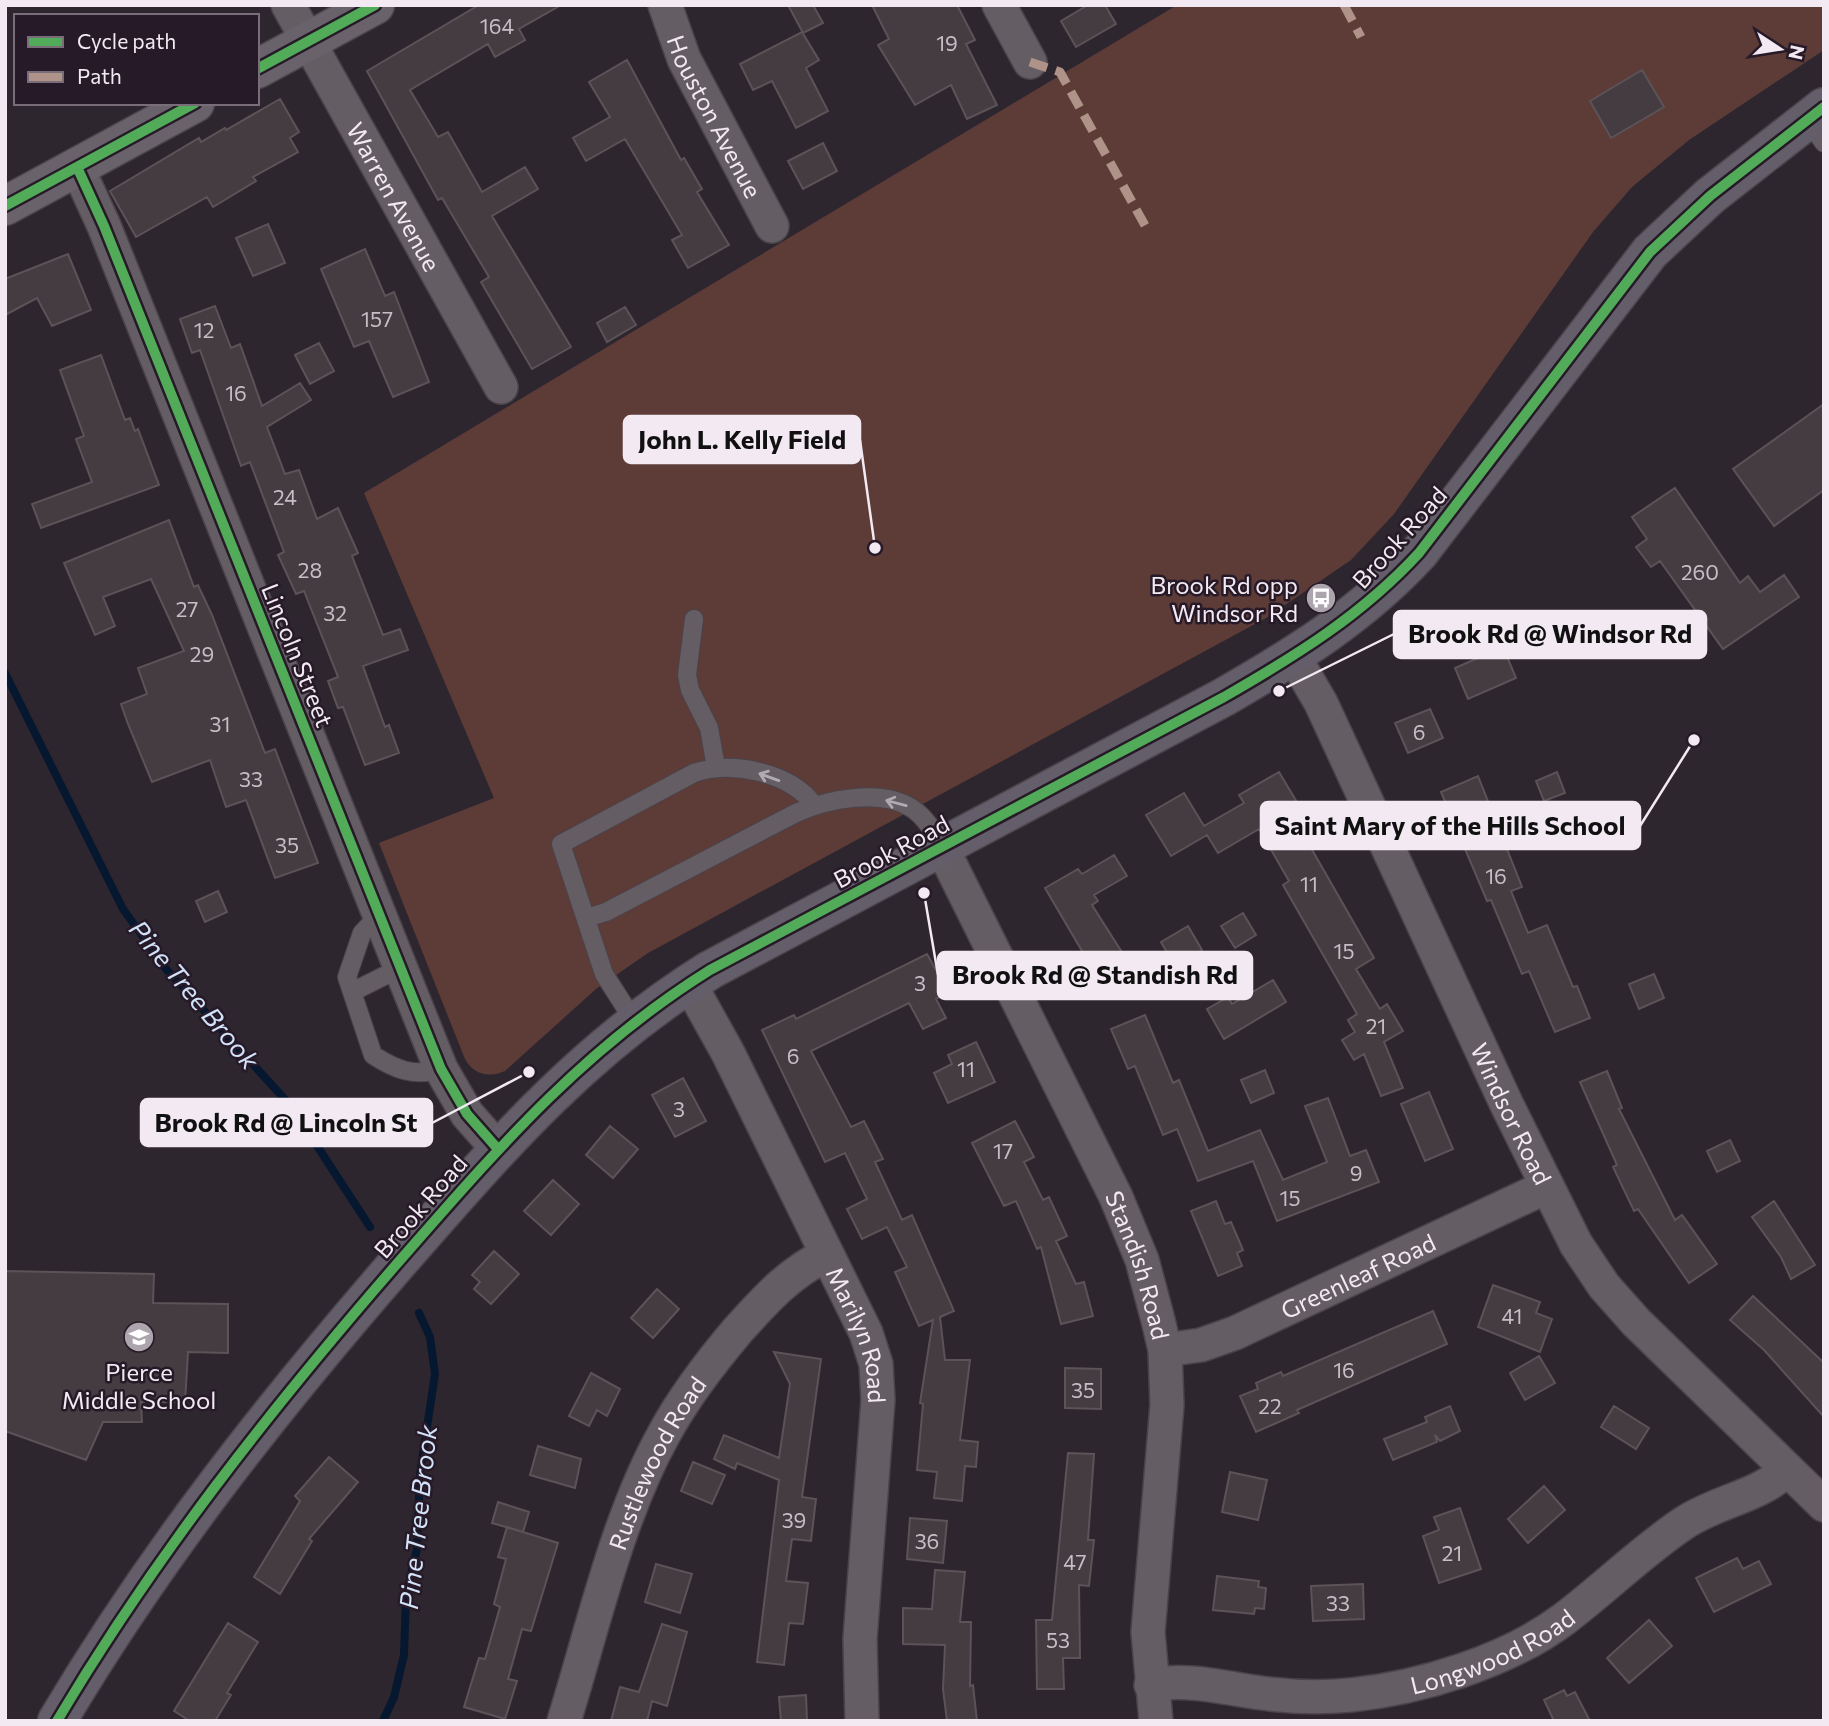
<svg xmlns="http://www.w3.org/2000/svg" width="1829" height="1726" font-family="Commissioner,sans-serif">
	<rect width="100%" height="100%" fill="#2e262e"/>
	<path fill="#5d3c38" d="M1177,5H1824V50L1689,140L1632,187L1593,232L1394,514L1351,560L1266,618L648,953L596,989L505,1071C489,1078 474,1075 465,1059L379,843L494,798L364,493Z"/>
	<g fill="none" stroke-linecap="round" stroke-linejoin="round">
		<path stroke="#061730" stroke-width="8" d="M5,673L123,909L166,969L291,1106L370,1227
			M383,1721L394,1697L404,1655L406,1596L417,1549L420,1474L435,1374L430,1337L419,1313"/>
	</g>
	<path fill="#443c41" stroke="#5b5358" stroke-width="2" d="M479,5H561L519,29L525,40L495,57L488,44L410,90L438,137L448,132L482,192L525,167L538,189L492,216L571,347L532,369L481,282L489,277L442,198L438,200L367,71Z
		M788,5H813L823,23L803,33Z
		M872,5H957L975,40L966,44L997,105L967,119L951,85L915,105L878,45L889,39Z
		M1088,5H1105L1116,24L1076,47L1061,21Z
		M802,32L819,60L806,68L828,111L796,128L772,81L753,90L740,64Z
		M627,60L681,160L684,158L702,189L697,192L729,245L688,268L672,240L682,235L625,139L586,161L573,138L610,117L589,82Z
		M1642,70L1664,107L1611,138L1590,101Z
		M280,99L299,132L290,138L298,152L253,177L256,181L213,207L207,197L136,237L110,191L199,138L201,142L225,128L226,130Z
		M823,143L837,171L803,189L788,161Z
		M268,224L285,263L253,276L236,238Z
		M365,249L385,296L394,292L429,382L393,397L369,341L354,347L321,269Z
		M68,254L91,310L52,326L37,298L5,315V279Z
		M215,306L231,348L240,344L262,406L300,383L311,400L267,427L285,474L299,470L317,519L338,508L358,553L352,556L383,635L400,629L408,650L363,666L385,727L389,725L399,753L365,765L343,707L338,708L328,681L338,677L304,591L296,594L278,555L284,552L250,462L241,466L200,350L192,353L180,319Z
		M625,307L636,325L607,342L597,323Z
		M319,343L334,371L310,384L295,355Z
		M101,355L125,420L130,418L135,431L138,429L159,485L41,528L32,504L92,482L76,439L84,436L60,370Z
		M1824,404V490L1774,526L1733,469Z
		M1675,488L1740,583L1748,576L1760,592L1784,575L1799,597L1723,649L1660,561L1651,567L1636,547L1647,539L1632,517Z
		M169,520L194,587L198,585L212,615L265,753L275,749L318,863L275,878L246,800L226,807L210,760L152,782L128,724L121,704L147,694L138,668L184,651L151,579L103,597L115,626L95,635L64,563Z
		M1503,647L1516,678L1468,699L1455,668Z
		M1430,709L1443,738L1408,753L1395,723Z
		M1279,772L1304,814L1295,820L1374,958L1356,969L1380,1009L1387,1004L1403,1031L1384,1042L1403,1088L1381,1096L1364,1054L1354,1060L1342,1040L1355,1032L1348,1020L1357,1014L1283,885L1289,881L1259,829L1218,853L1207,835L1171,856L1146,815L1184,793L1204,826L1244,803L1239,795Z
		M1557,772L1565,793L1544,801L1536,781Z
		M1478,776L1522,887L1511,891L1528,933L1547,925L1573,987L1577,986L1590,1018L1555,1032L1529,971L1522,974L1491,900L1487,901L1441,792Z
		M1114,855L1127,876L1094,895L1098,901L1092,905L1125,957L1118,961L1129,979L1101,996L1076,955L1082,951L1045,888L1078,869L1082,874Z
		M218,891L227,912L205,922L196,901Z
		M1243,913L1256,935L1235,948L1221,926Z
		M1188,926L1202,950L1175,966L1161,942Z
		M927,954L948,992L936,999L946,1018L923,1029L909,1003L811,1051L851,1127L864,1121L883,1159L875,1162L902,1220L912,1215L954,1311L940,1317L945,1360H970L960,1440L978,1442L976,1467L965,1466L962,1501L934,1498L937,1472L917,1470L923,1404L920,1403L933,1320L919,1326L895,1272L907,1267L887,1227L862,1239L847,1209L867,1199L845,1153L825,1162L762,1030L794,1015L796,1019Z
		M1654,974L1664,998L1639,1009L1629,984Z
		M1273,980L1286,1002L1224,1039L1207,1009L1228,997L1232,1004Z
		M1145,1015L1173,1083L1179,1080L1208,1151L1260,1130L1283,1180L1327,1162L1305,1106L1328,1098L1350,1156L1366,1150L1379,1182L1277,1221L1253,1161L1198,1181L1177,1129L1163,1135L1135,1066L1128,1069L1111,1029Z
		M976,1042L995,1082L948,1103L934,1073L952,1064L948,1055Z
		M1265,1070L1274,1093L1251,1103L1241,1080Z
		M1607,1071L1622,1108L1619,1109L1675,1220L1682,1215L1717,1264L1689,1283L1638,1209L1634,1211L1613,1167L1617,1165L1580,1082Z
		M683,1078L706,1121L675,1137L652,1095Z
		M1429,1092L1453,1149L1425,1161L1401,1104Z
		M1015,1121L1034,1157L1024,1162L1043,1200L1049,1197L1067,1236L1056,1241L1076,1284L1084,1282L1093,1316L1061,1324L1041,1247L1037,1249L1016,1201L1004,1206L972,1143Z
		M610,1126L638,1149L613,1178L586,1155Z
		M1730,1140L1740,1161L1717,1172L1707,1151Z
		M553,1180L579,1204L551,1235L524,1211Z
		M1216,1201L1225,1224L1231,1222L1243,1250L1237,1253L1242,1266L1218,1276L1191,1211Z
		M1774,1201L1815,1265L1791,1279L1781,1257L1752,1217Z
		M494,1251L519,1274L491,1304L474,1289L480,1282L472,1275Z
		M5,1271L154,1274L153,1303L228,1304V1353L188,1352L185,1402H141L142,1422H103L86,1460L5,1431Z
		M1493,1285L1540,1302L1536,1313L1552,1319L1540,1352L1478,1327Z
		M657,1289L679,1309L653,1338L631,1318Z
		M1753,1296L1824,1363V1417L1764,1350L1730,1320Z
		M1433,1311L1447,1344L1297,1410L1299,1413L1256,1432L1240,1396L1258,1389L1256,1383L1281,1372L1283,1376Z
		M774,1352L821,1359L802,1497L816,1499L811,1541L792,1539L786,1581L808,1583L803,1624L789,1623L784,1665L757,1662L779,1480L737,1463L735,1469L714,1459L724,1435L779,1458L790,1384Z
		M1539,1356L1555,1383L1525,1400L1510,1373Z
		M1065,1368L1101,1369V1409L1065,1408Z
		M591,1373L620,1389L607,1416L597,1410L589,1426L569,1416Z
		M1450,1406L1460,1431L1440,1441L1435,1435L1437,1442L1393,1460L1384,1439L1427,1422L1425,1417Z
		M1614,1406L1649,1428L1636,1449L1601,1427Z
		M538,1446L581,1459L575,1488L530,1475Z
		M1068,1453L1094,1454L1088,1540H1094L1089,1586L1079,1585L1080,1658H1063L1064,1689H1037L1036,1620H1052Z
		M329,1457L358,1482L309,1539L312,1541L280,1594L254,1577L300,1501L295,1496Z
		M693,1462L725,1475L712,1504L681,1491Z
		M1230,1472L1267,1480L1258,1520L1222,1512Z
		M1544,1486L1565,1510L1528,1543L1508,1519Z
		M498,1502L529,1512L523,1532L492,1523Z
		M1460,1508L1481,1569L1439,1583L1423,1536L1439,1530L1434,1517Z
		M910,1518L947,1521L943,1563L907,1559Z
		M507,1527L558,1543L531,1631L522,1629L508,1679L517,1681L505,1719L464,1707L479,1658L485,1659L500,1607L494,1604L506,1559L498,1557Z
		M1737,1558L1743,1569L1759,1561L1771,1584L1714,1612L1696,1578Z
		M656,1564L692,1574L680,1613L645,1602Z
		M935,1570L965,1572L960,1622H971L970,1686L973,1685L977,1721H947L943,1689L945,1645L903,1644V1608L932,1609Z
		M1217,1576L1259,1581L1258,1587L1266,1588L1264,1609L1255,1608L1254,1614L1213,1610Z
		M1363,1584L1364,1619L1313,1621L1311,1586Z
		M1649,1620L1672,1646L1629,1683L1607,1658Z
		M228,1623L258,1642L227,1693L231,1695L215,1721H190L174,1711Z
		M662,1624L687,1632L667,1706L652,1701L647,1721H611L620,1687L639,1692Z
		M1564,1690L1567,1696L1575,1692L1590,1721H1554L1544,1700Z
		M806,1695L807,1721H781L779,1697Z"/>
	<g fill="none" stroke-linecap="round" stroke-linejoin="round">
		<g stroke="#4a434a" stroke-width="20">
			<path id="lane" d="M1807,119L1824,143
				M694,619L687,675L690,690L709,728L716,767
				M379,915L362,933L347,977L373,1055C396,1070 414,1077 441,1069
				M586,918L606,912L796,813C828,799 882,788 913,809C927,819 935,833 942,848
				M352,992L400,968
				M634,1021L604,974L561,844L694,773C730,760 790,772 814,805"/>
		</g>
		<g stroke="#4a434a" stroke-width="36">
			<g id="street">
				<path id="s1" d="M288,5L501,387"/>
				<path id="s2" d="M665,5L684,59L772,226"/>
				<path d="M999,5L1030,62"/>
				<path d="M77,167L104,226L441,1069L467,1114L497,1148"/>
				<path id="s3" d="M1294,657L1321,703L1506,1103L1576,1244L1604,1286L1636,1322L1824,1505"/>
				<path id="s4" d="M942,848L1116,1197L1142,1260L1158,1320L1165,1350L1167,1405L1148,1632L1156,1721"/>
				<path id="s5" d="M689,983L728,1053L866,1333L876,1364L878,1400L860,1639L862,1721"/>
				<path id="s6" d="M1165,1350L1201,1345L1235,1333L1546,1187"/>
				<path id="s7" d="M1151,1685C1188,1678 1225,1688 1261,1693C1292,1697 1321,1698 1351,1695C1421,1688 1508,1661 1564,1619C1605,1588 1642,1551 1684,1523C1717,1501 1758,1497 1787,1470"/>
				<path id="s8" d="M564,1721C593,1628 617,1518 664,1434C684,1397 710,1363 738,1330C765,1300 789,1273 826,1255"/>
			</g>
		</g>
		<g stroke="#4a434a" stroke-width="41">
			<path id="secondary" d="M257,69L375,5
				M5,206L195,103"/>
		</g>
		<g stroke="#4a434a" stroke-width="41">
			<path id="primary" d="M57,1721C155,1556 270,1410 395,1266C495,1152 580,1051 710,970L1224,697C1297,655 1362,615 1419,553L1650,252L1710,196L1824,107"/>
		</g>
		<use href="#lane" stroke="#645e64" stroke-width="18"/>
		<use href="#street" stroke="#645e64" stroke-width="33"/>
		<use href="#secondary" stroke="#69626b" stroke-width="38"/>
		<use href="#primary" stroke="#645d6a" stroke-width="38"/>
		<path stroke="#af9288" stroke-width="9" stroke-dasharray="18 9" stroke-linecap="butt" d="M1344,5L1361,37
			M1030,62L1060,72L1147,229"/>
		<g stroke="#271a28" stroke-width="15">
			<path id="cycleway" d="M257,69L375,5
				M77,167L104,226L441,1069L467,1114L497,1148
				M5,206L195,103
				M57,1721C155,1556 270,1410 395,1266C495,1152 580,1051 710,970L1224,697C1297,655 1362,615 1419,553L1650,252L1710,196L1824,107"/>
		</g>
		<use href="#cycleway" stroke="#51ab58" stroke-width="10"/>
	</g>
	<defs><path id="oneway-shaft" d="M-6 0H5M1.5-3L5.5 0L1.5 3" fill="none" stroke-width="1.6" stroke-linecap="round" stroke-linejoin="round" transform="scale(1.75)"/></defs>
	<g stroke="#b2aab3">
		<use href="#oneway-shaft" transform="translate(769 777) rotate(-160)"/>
		<use href="#oneway-shaft" transform="translate(896 803) rotate(-165)"/>
	</g>
	<defs>
		<g id="bus-disc" transform="scale(1.575)"><circle r="9.5" fill="#ada5ae" stroke="#271a28"/><path d="M-5-6H5V4H4V6H2V4H-2V6H-4V4H-5ZM-3.5-4V0h7V-4ZM-3.5 1.2v1.5H-2V1.2ZM2 1.2v1.5H3.5V1.2Z" fill="#fff"/></g>
		<g id="school-disc" transform="scale(1.575)"><circle r="9.5" fill="#ada5ae" stroke="#271a28"/><path d="M0-5L7-2L0 1L-7-2ZM-4 1L0 2.5L4 1V4Q0 6-4 4Z" fill="#fff"/></g>
	</defs>
	<g fill-rule="evenodd">
		<use href="#bus-disc" x="1321" y="598"/>
		<use href="#school-disc" x="139" y="1337"/>
	</g>
	<g text-anchor="middle" dominant-baseline="central" stroke-width="5" stroke-linejoin="round" paint-order="stroke">
		<g font-size="21" fill="#c6bec6">
			<text x="497" y="25">164</text>
			<text x="947" y="42">19</text>
			<text x="377" y="318">157</text>
			<text x="204" y="329">12</text>
			<text x="236" y="392">16</text>
			<text x="285" y="496">24</text>
			<text x="310" y="569">28</text>
			<text x="1700" y="571">260</text>
			<text x="187" y="608">27</text>
			<text x="335" y="612">32</text>
			<text x="202" y="653">29</text>
			<text x="220" y="723">31</text>
			<text x="1419" y="731">6</text>
			<text x="251" y="778">33</text>
			<text x="287" y="844">35</text>
			<text x="1496" y="875">16</text>
			<text x="1309" y="883">11</text>
			<text x="1344" y="950">15</text>
			<text x="920" y="982">3</text>
			<text x="1376" y="1025">21</text>
			<text x="793" y="1055">6</text>
			<text x="966" y="1068">11</text>
			<text x="679" y="1108">3</text>
			<text x="1003" y="1150">17</text>
			<text x="1356" y="1172">9</text>
			<text x="1290" y="1197">15</text>
			<text x="1512" y="1315">41</text>
			<text x="1344" y="1369">16</text>
			<text x="1083" y="1389">35</text>
			<text x="1270" y="1405">22</text>
			<text x="794" y="1519">39</text>
			<text x="927" y="1540">36</text>
			<text x="1452" y="1552">21</text>
			<text x="1075" y="1561">47</text>
			<text x="1338" y="1602">33</text>
			<text x="1058" y="1639">53</text>
		</g>
		<g font-size="24" fill="#f2e9f3" stroke="#271a28">
			<text stroke="none"><textPath href="#s2" startOffset="122">Houston Avenue</textPath></text>
			<text stroke="none"><textPath href="#s1" startOffset="219">Warren Avenue</textPath></text>
			<text transform="translate(1399 537) rotate(-48)">Brook Road</text>
			<text transform="translate(298 655) rotate(68)">Lincoln Street</text>
			<text transform="translate(891 851) rotate(-28)">Brook Road</text>
			<text stroke="none"><textPath href="#s3" startOffset="506">Windsor Road</textPath></text>
			<text transform="translate(420 1206) rotate(-49)">Brook Road</text>
			<text stroke="none"><textPath href="#s4" startOffset="462">Standish Road</textPath></text>
			<text stroke="none"><textPath href="#s6" startOffset="208">Greenleaf Road</textPath></text>
			<text stroke="none"><textPath href="#s5" startOffset="392">Marilyn Road</textPath></text>
			<text stroke="none"><textPath href="#s8" startOffset="275">Rustlewood Road</textPath></text>
			<text stroke="none"><textPath href="#s7" startOffset="350">Longwood Road</textPath></text>
		</g>
		<g font-size="24" fill="#f2e9f3" stroke="#271a28" text-anchor="end">
			<text x="1298" y="584">Brook Rd opp<tspan x="1298" dy="28">Windsor Rd</tspan></text>
			<text x="139" y="1371" text-anchor="middle">Pierce<tspan x="139" dy="28">Middle School</tspan></text>
		</g>
		<g font-size="26" font-style="italic" fill="#d2e3f9" stroke="#271a28">
			<text transform="translate(195 994) rotate(50)">Pine Tree Brook</text>
			<text transform="translate(417 1517) rotate(-84)">Pine Tree Brook</text>
		</g>
	</g>
	<path fill="none" stroke="#f2e9f3" stroke-width="2.5" d="M875 548L860 440M1279 691L1394 634M1694 740L1640 826M924 893L938 975M529 1072L432 1123"/>
	<g fill="#f2e9f3" stroke="#271a28" stroke-width="2.5">
		<circle cx="875" cy="548" r="7"/>
		<circle cx="1279" cy="691" r="7"/>
		<circle cx="1694" cy="740" r="7"/>
		<circle cx="924" cy="893" r="7"/>
		<circle cx="529" cy="1072" r="7"/>
	</g>
	<g fill="#f2e9f3" stroke="#f2e9f3" stroke-width="2.5">
		<rect x="624" y="416" width="236" height="47" rx="7"/>
		<rect x="1394" y="611" width="312" height="47" rx="7"/>
		<rect x="1261" y="802" width="379" height="47" rx="7"/>
		<rect x="938" y="952" width="314" height="47" rx="7"/>
		<rect x="141" y="1099" width="291" height="47" rx="7"/>
	</g>
	<g font-size="26" text-anchor="middle" font-weight="bold" fill="#111">
		<text x="742" y="449">John L. Kelly Field</text>
		<text x="1550" y="643">Brook Rd @ Windsor Rd</text>
		<text x="1450" y="835">Saint Mary of the Hills School</text>
		<text x="1095" y="984">Brook Rd @ Standish Rd</text>
		<text x="286" y="1132">Brook Rd @ Lincoln St</text>
	</g>
	<rect width="1829" height="1726" fill="none" stroke="#f2e9f3" stroke-width="14"/>
	<rect x="14" y="14" width="245" height="91" fill="#271a28" stroke="#786d79" stroke-width="2"/>
	<rect x="28" y="37" width="35" height="10" fill="#51ab58" stroke="#786d79" stroke-width="2"/>
	<text x="77" y="49" font-size="21" fill="#f2e9f3">Cycle path</text>
	<rect x="28" y="72" width="35" height="10" fill="#af9288" stroke="#786d79" stroke-width="2"/>
	<text x="77" y="84" font-size="21" fill="#f2e9f3">Path</text>
	<g transform="translate(1780 49) rotate(102)" stroke="#271a28" stroke-width="5" paint-order="stroke">
	<path d="M0-5L12 26L0 18L-12 26Z" fill="#f2e9f3"/>
	<text y="-10" font-size="19" font-weight="bold" text-anchor="middle" fill="#f2e9f3">N</text>
	</g>
</svg>
